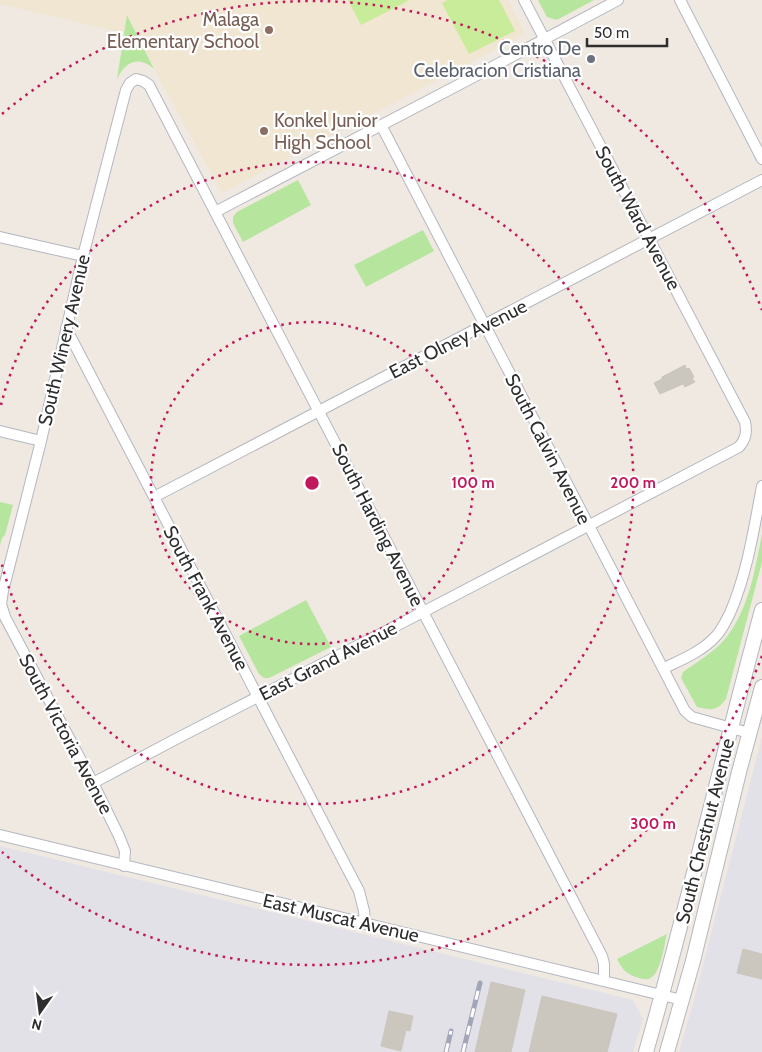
<svg xmlns="http://www.w3.org/2000/svg" width="762" height="1052" font-family="Cabin,sans-serif">
	<rect width="100%" height="100%" fill="#efe9e1"/>
	<path fill="#e3e1e8" d="M762,737V1052H679L695,996Z
		M0,846L633,1000L643,1019L633,1052H0Z"/>
	<path fill="#f0e6d1" d="M0,0H508L525,34L222,193L154,69L128,15L124,33L0,4Z"/>
	<path fill="#b6e59e" d="M538,0H594L557,20L547,17Z
		M127,15L154,69C138,55 125,62 117,79Z
		M298,180L311,205L243,242L233,223V217L237,212Z
		M423,230L434,251L366,287L354,265Z
		M0,502L13,505L5,535L2,538L0,545Z
		M762,534V562L726,699C716,712 711,710 697,707L681,678L683,672C697,662 714,652 725,639C749,610 755,569 762,534Z
		M306,600L331,647L269,678H264L259,674L239,636Z
		M667,934C664,945 661,976 648,979C644,980 640,978 636,977C626,974 622,969 617,959Z"/>
	<path fill="#c9ec9a" d="M348,0H407L408,1L361,25Z
		M448,0H499L515,31L469,54L442,3Z"/>
	<path fill="#cbc7bf" stroke="#cbc5ba" d="M685,365L686,369L689,368L694,377L692,378L695,382L685,387L683,384L660,394L654,383L662,379V377Z
		M743,949L762,954V979L737,973Z
		M491,982L525,990L511,1052H475Z
		M542,996L617,1014L607,1052H529Z
		M389,1011L413,1016L410,1031L406,1030L401,1051L381,1046Z"/>
	<g fill="none" stroke-linecap="round" stroke-linejoin="round">
		<g stroke="#b4b7c1" stroke-width="12">
			<path id="street" d="M680,0L762,159
				M381,125L685,711L692,717L749,733
				M215,212L464,82L618,0
				M0,237L83,256
				M66,328L359,891L364,911L365,924
				M0,431L41,441
				M154,497L762,180
				M664,668C681,660 703,651 716,636C722,630 726,621 730,613C747,574 754,529 762,486
				M93,783L174,740L423,612L739,447C746,439 747,432 745,422L524,0
				M0,835L682,1000
				M124,866L125,851L119,836L93,783L5,617L1,604L3,591L41,441L83,256L126,90L130,83L136,79L143,81L149,85L602,956L604,964V980"/>
		</g>
		<g stroke="#b4b7c1" stroke-width="16">
			<path id="secondary" d="M646,1052C688,905 722,757 762,610
				M667,1052L693,961L739,772L762,687"/>
		</g>
		<use href="#street" stroke="#fff" stroke-width="10"/>
		<use href="#secondary" stroke="#fff" stroke-width="14"/>
		<g stroke="#a3a6b8" stroke-width="5">
			<path id="rail" d="M446,1052L451,1031
				M463,1052L480,983"/>
		</g>
		<use href="#rail" stroke="#fff" stroke-width="3" stroke-dasharray="9" stroke-linecap="butt"/>
	</g>
	<g fill="none" stroke="#c2185b" stroke-width="2.5" stroke-dasharray="2.5 5">
		<circle cx="312" cy="483" r="161"/>
		<path d="M1 405A321 321 0 1 1 1 561"/>
		<path d="M762 656A482 482 0 0 1 2 852M2 114A482 482 0 0 1 762 310"/>
	</g>
	<g fill="#8d6e63" stroke="#fff" stroke-width="2">
		<circle cx="269" cy="30" r="5"/>
		<circle cx="264" cy="131" r="5"/>
	</g>
	<circle fill="#6b7280" stroke="#fff" stroke-width="2" cx="591" cy="59" r="5"/>
	<g text-anchor="middle" dominant-baseline="central" stroke-width="4.5" stroke-linejoin="round" paint-order="stroke">
		<g font-size="19" fill="#785e54" stroke="#fff" text-anchor="end">
			<text x="259" y="19">Malaga<tspan x="259" dy="22">Elementary School</tspan></text>
			<text x="274" y="120" text-anchor="start">Konkel Junior<tspan x="274" dy="22">High School</tspan></text>
		</g>
		<g font-size="19" fill="#5b616d" stroke="#fff" text-anchor="end">
			<text x="581" y="48">Centro De<tspan x="581" dy="22">Celebracion Cristiana</tspan></text>
		</g>
		<g font-size="19" fill="#2e2e2e" stroke="#fff">
			<text transform="translate(638 218) rotate(62)">South Ward Avenue</text>
			<text transform="translate(458 339) rotate(-27)">East Olney Avenue</text>
			<text transform="translate(64 340) rotate(-77)">South Winery Avenue</text>
			<text transform="translate(548 449) rotate(63)">South Calvin Avenue</text>
			<text transform="translate(378 525) rotate(63)">South Harding Avenue</text>
			<text transform="translate(206 598) rotate(62)">South Frank Avenue</text>
			<text transform="translate(328 661) rotate(-27)">East Grand Avenue</text>
			<text transform="translate(66 734) rotate(62)">South Victoria Avenue</text>
			<text transform="translate(705 831) rotate(-76)">South Chestnut Avenue</text>
			<text transform="translate(341 918) rotate(13)">East Muscat Avenue</text>
		</g>
	</g>
	<circle cx="312" cy="483" r="8" fill="#c2185b" stroke="#fff" stroke-width="2.5"/>
	<g font-size="15" text-anchor="middle" font-weight="bold" fill="#c2185b" stroke="#fff" stroke-width="4.5" stroke-linejoin="round" paint-order="stroke">
		<text x="473" y="488">100 m</text>
		<text x="633" y="488">200 m</text>
		<text x="653" y="829">300 m</text>
	</g>
	<g transform="translate(40 1012) rotate(194)" stroke="#ffffff" stroke-width="4" paint-order="stroke">
	<path d="M0-4L9 19L0 12L-9 19Z" fill="#2e2e2e"/>
	<text y="-8" font-size="14" font-weight="bold" text-anchor="middle" fill="#2e2e2e">N</text>
	</g>
	<path d="M587 38v8h80v-8" fill="none" stroke="#2e2e2e" stroke-width="2.5"/>
	<text x="594" y="38" font-size="15" fill="#2e2e2e" stroke="#ffffff" stroke-width="4" paint-order="stroke">50 m</text>
</svg>
